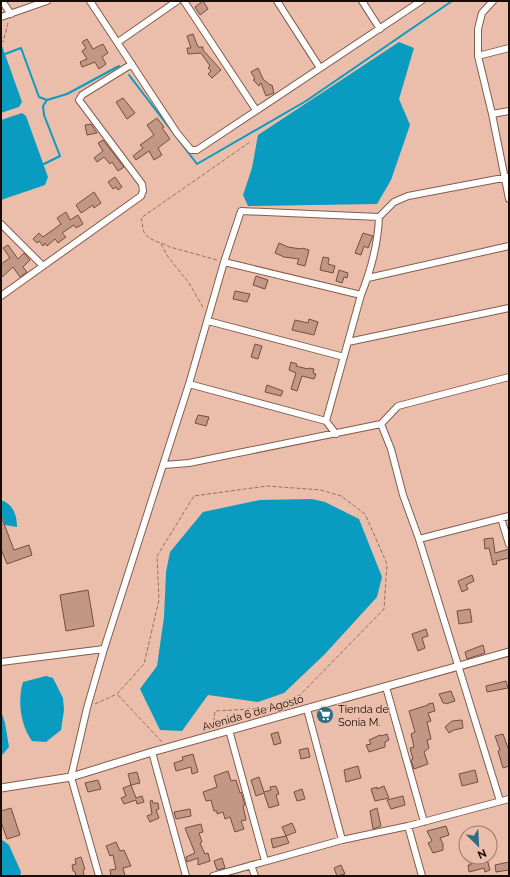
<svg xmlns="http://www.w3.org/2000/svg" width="510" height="877" font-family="Raleway,sans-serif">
	<rect width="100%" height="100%" fill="#ebbeac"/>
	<path fill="#099bc0" d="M399,42L414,48L399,99L410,125L391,180L377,204L248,206L243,195L252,168L258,135Z
		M1,43L22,102L19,107L1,113Z
		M22,113L26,116L48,177L45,185L1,200V120Z
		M312,499L325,502L359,519L382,577L377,597L325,654L284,693L258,702L208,695L182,731L160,730L140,689L157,666L164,617L166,572L170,552L203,512L260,500Z
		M1,500C13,504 17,515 17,527L5,525L1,514Z
		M46,676L53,678L63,698L64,710L61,730L46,742L32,741C21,726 17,701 23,682Z
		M1,711L5,723L9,747L1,756Z
		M1,839L9,845L21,872L20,876H1Z"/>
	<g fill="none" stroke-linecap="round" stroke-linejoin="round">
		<path stroke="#099bc0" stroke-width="2" d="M5,54L21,48L39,97L47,100
			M129,75L197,164L306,101L452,1
			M44,164L60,156L44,115L43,106L47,100L67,94L119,66"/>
	</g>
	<path fill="#c29786" stroke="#744e3e" d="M203,1L208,9L200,15L195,7Z
		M193,34L198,47H203V50L221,70L212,78L208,74L211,71L208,68L210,66L201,53L188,54L187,48H191L187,36Z
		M87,39L93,49L103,44L108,53L102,57L106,64L99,69L95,62L82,67L80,62L87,59L82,51L86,48L82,42Z
		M258,68L263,79L270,85H272L274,93L266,96L261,83L259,86L253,80L255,79L251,72Z
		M123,98L135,113L127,119L116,102Z
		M157,118L164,127L162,128L170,139L158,148L162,155L154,160L149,151L136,160L133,156L143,148L140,145L154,135L147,125Z
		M91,124L97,133L87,135L85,125Z
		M103,140L124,167L118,171L112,162L110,164L104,157L97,162L94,158L103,151L98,143Z
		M115,177L122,187L118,190L116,187L113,189L108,182Z
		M94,192L101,203L94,208L93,205L81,213L76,205Z
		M66,212L70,220L78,215L83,224L76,228L74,225L62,233L66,237L58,243L55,239L47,246L45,243L43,246L39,241L37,243L33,239L39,233L43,237L61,224L57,218Z
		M363,233L373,236L368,248L364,246L361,255L355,253Z
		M279,243L288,247L301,249L302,248L309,250L305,266L297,264L299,259L284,257L275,253Z
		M8,245L18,259L24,253L30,260L23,267L27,272L20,277L13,267L1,278V264L10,258L3,248Z
		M323,257L329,258L328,264L335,266L333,273L320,270Z
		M339,270L348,273L347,278L344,277L342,283L336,281Z
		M256,276L268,280L265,289L253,285Z
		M235,291L250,294L247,302L233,299Z
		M309,319L318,322L314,335L292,330L295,320L308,323Z
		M255,344L262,346L258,359L251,357Z
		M291,362L297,364L296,366L308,369L309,368L314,369L313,373L316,374L314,379L302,376L297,391L291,389L296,373L289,370Z
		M267,385L283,391L281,396L265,392Z
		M198,415L209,417L206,426L195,423Z
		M1,516L14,550L29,545L32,555L7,564L1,549Z
		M493,538L495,553L509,549V558L496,561L497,564L493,565L489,548L485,549L484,539Z
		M472,575L474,581L466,585L468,589L462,592L458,581Z
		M88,590L94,626L66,631L60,595Z
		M470,609L472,622L459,624L457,611Z
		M426,629L428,636L422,638L425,648L418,651L412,634Z
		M483,645L485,653L467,659L465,652Z
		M506,681L508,688L487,692L486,686Z
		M451,691L455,701L446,704L445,703H443L439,694Z
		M433,703L435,711L428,713L431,721L427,722L431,739L427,740L429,748L424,752L428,764L414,769L411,760L413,759L410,748L414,747L411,734L415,732L409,711L428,705V704Z
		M462,720L463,728L454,730L449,733L445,727L452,721Z
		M278,732L281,743L274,745L271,734Z
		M387,734L389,740L385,742V747L369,752L366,745L371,744L369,740L380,735L381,736Z
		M503,734L509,751V766L503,768L498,751L500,750L495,736Z
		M308,748L310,757L301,759L299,750Z
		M193,754L198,772L192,774L191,767L176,771L174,763L183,760L182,757Z
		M358,766L361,778L346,782L344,770Z
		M475,770L478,782L462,786L459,774Z
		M228,771L231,781L236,780L240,793L241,792L245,805L243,806L246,820L241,821L244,829L235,832L230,817L225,819L223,812L217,814V811H214L211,800L206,801L203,792L217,787L214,776Z
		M137,772L140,783L131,785L128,774Z
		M259,777L264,792L271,790L270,787L276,786L279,794L276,795L279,805L269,808L264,793L256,796L251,780Z
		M98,780L101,789L88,792L85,783Z
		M131,785L136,798L142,796L144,802L137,804L136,800L124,804L121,798L126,796L123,788Z
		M384,786L389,798L375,801L371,789L377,787V789Z
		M302,789L305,799L297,801L294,792Z
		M403,796L405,805L391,809L387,800Z
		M152,800L153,803H158L159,809L156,810L159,818L150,822L147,816L152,814L150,801Z
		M11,808L20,835L7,839L1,822V811Z
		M377,808L381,826L373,829L370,811Z
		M190,809L191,816L176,819L174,812Z
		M292,823L296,832L286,836L282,827Z
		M201,824L203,832L199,833L202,842L200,843L205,854L208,853L210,861L198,865V858L187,862L186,857L195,853L185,828Z
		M446,826L449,835L440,838L443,844V850L433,853L428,843L432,841L427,831Z
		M286,836L289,843L273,848L271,839Z
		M116,842L120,851L124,850L131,866L123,868L125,876H111L110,870L116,869L113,855L110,856L106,846Z
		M81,857L85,869L83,870L84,876H76L75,872L73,871L72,865L76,864L75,859Z
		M469,857H474L476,863L487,859L490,870L485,872L484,868L469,872L468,865H471Z
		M222,858L225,868L217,870L214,861Z
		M509,862V870L496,872L495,865Z
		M341,865L345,874L337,876L334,868Z"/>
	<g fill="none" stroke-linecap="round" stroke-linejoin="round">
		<g stroke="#845d4d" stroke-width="8">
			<path id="minor" d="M2,1L11,14
				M90,1L177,133L191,150H197L421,1
				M184,1L256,110
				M277,1L320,68
				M362,1L380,29
				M493,1L482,13L478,29V56L492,114L509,199
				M1,17L47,1
				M118,42L177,1
				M478,56L509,48
				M492,114L509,111
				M379,217L394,202L408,196L508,177
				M1,224L43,266
				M224,262L361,295
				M368,278L509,246
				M1,296L141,196L143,191L142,184L79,100L82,95L132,64
				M208,321L344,357
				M348,342L509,308
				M189,384L326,421L336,434
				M381,424L391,449L403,495L419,539L500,801
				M164,465L189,463L381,424L398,406L509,377
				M501,518L509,544
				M419,539L509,516
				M1,662L104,649
				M386,687L424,822
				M307,709L342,840
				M229,730L265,861
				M152,752L186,876
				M408,826L422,876
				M251,865L255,876
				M99,876L71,777L87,708L104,649L189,384L224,262L241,211L379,217C378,243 371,270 361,295L326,421
				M213,876L342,840L408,826L509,799"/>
		</g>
		<g stroke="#845d4d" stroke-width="9">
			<path id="tertiary" d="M1,788L71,777L152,752L509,652"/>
		</g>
		<path stroke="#927265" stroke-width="1" stroke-dasharray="4 2" stroke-linecap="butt" d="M1,41L3,42C4,38 8,25 8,22
			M161,244L168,257L189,283L204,309
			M217,260L170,247C162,242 148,241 144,232C142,228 143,223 141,218L250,142
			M118,695L162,742
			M95,704L117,694L144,664L159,600L157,556L194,496L267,486L321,490L341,496L365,514L387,564L384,609L300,695L268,708L215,711L213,727"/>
		<use href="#minor" stroke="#fff" stroke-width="6"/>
		<use href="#tertiary" stroke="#fff" stroke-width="7"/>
	</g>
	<defs>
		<g id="supermarket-disc" transform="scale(0.9)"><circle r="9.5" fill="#2d6c82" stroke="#ebbeac"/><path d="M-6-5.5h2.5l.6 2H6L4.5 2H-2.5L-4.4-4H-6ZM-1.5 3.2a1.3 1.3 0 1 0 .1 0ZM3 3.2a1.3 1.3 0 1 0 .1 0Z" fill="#fff"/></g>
	</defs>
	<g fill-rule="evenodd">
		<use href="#supermarket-disc" x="325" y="715"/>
	</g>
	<g text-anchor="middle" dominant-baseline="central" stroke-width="3" stroke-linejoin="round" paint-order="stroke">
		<g font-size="11" fill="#1a0c06" stroke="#ebbeac" text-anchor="start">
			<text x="338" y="709">Tienda de<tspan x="338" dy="13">Sonia M.</tspan></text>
		</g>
		<g font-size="11" fill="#1a0c06" stroke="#ebbeac">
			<text transform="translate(253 713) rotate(-16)">Avenida 6 de Agosto</text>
		</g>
	</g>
	<rect width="510" height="877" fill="none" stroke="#1a0c06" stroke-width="4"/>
	<g transform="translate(478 845) rotate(156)"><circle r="19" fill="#ebbeac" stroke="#97776a"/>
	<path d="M0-3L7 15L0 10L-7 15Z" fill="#2d6c82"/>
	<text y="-6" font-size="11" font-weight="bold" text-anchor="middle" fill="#1a0c06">N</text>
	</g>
</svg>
